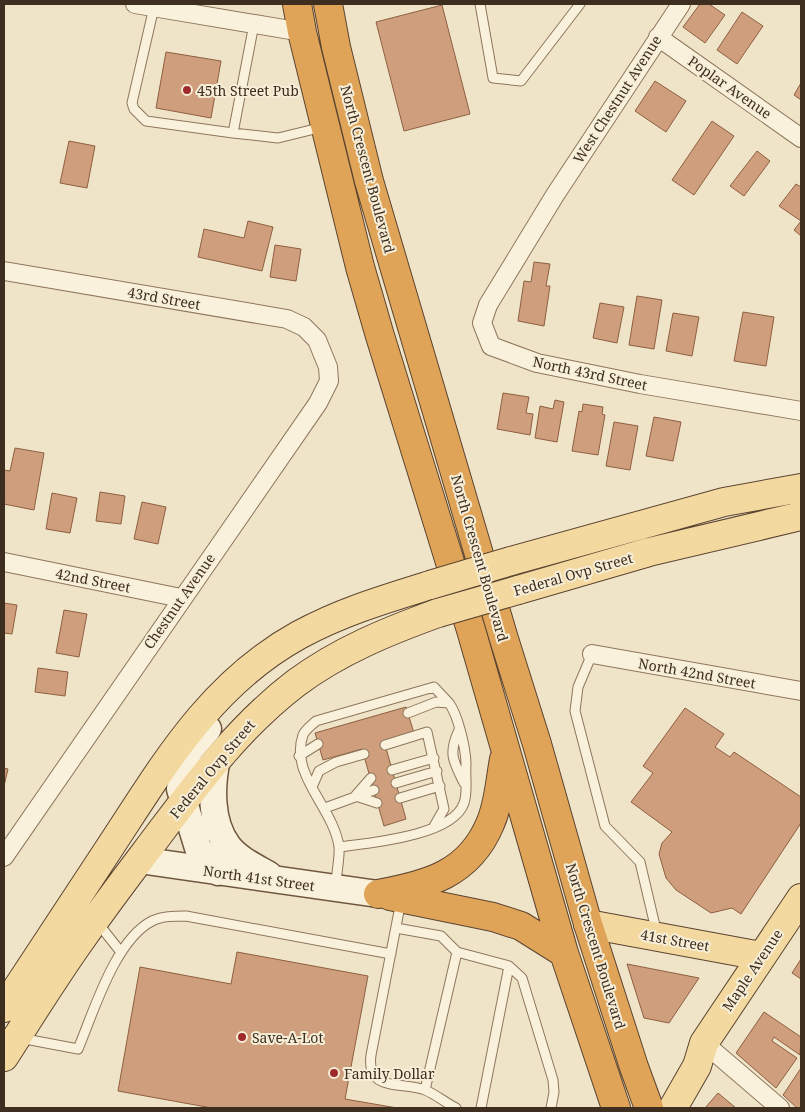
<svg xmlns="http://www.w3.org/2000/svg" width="805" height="1112" font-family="'Noto Serif',serif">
	<rect width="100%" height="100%" fill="#f0e4c8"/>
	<path fill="#cf9f7d" stroke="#8d5f41" d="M700,4H709L725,15L705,43L683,27Z
		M442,5L470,114L404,131L376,22Z
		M742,12L763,26L737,64L717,50Z
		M166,52L221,61L211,118L156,108Z
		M655,81L686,101L666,132L635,111Z
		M801,83V100L794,95Z
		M712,121L734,136L694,195L672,180Z
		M69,141L95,146L87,188L60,183Z
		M757,151L770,161L744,196L730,186Z
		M796,184L801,187V236L794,230L801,221L779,206Z
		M248,221L273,227L262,271L198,257L204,229L244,238Z
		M275,245L301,249L296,281L270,277Z
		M534,262L550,264L546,286H550L544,326L518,321L524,281L531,282Z
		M637,296L662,300L654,349L629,345Z
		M600,303L624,307L617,343L593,338Z
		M743,312L774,317L766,366L734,361Z
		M673,313L699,317L692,356L666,351Z
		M503,393L529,397L526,413L533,414L530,435L497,429Z
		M555,400L564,402L557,442L535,438L540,406L553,409Z
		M583,404L603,407L602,414L605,415L598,455L572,451L579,411L582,412Z
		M654,417L681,422L673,461L646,456Z
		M614,422L638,426L630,470L606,466Z
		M15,448L44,453L34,510L4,504V470L10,471Z
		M100,492L125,496L121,524L96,521Z
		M52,493L77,498L70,533L46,529Z
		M142,502L166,507L158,544L134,539Z
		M4,603L17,605L12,634L4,633Z
		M64,610L87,614L79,657L56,653Z
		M38,668L68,672L65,696L35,692Z
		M406,707L414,733L384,741L406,819L384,826L362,749L323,760L315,733Z
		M685,708L724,734L715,747L730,757L734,752L801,797V823L741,914L732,908L711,913L676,890L666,878L659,854L662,843L672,832L631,802L653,773L643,766Z
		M4,768L8,769L4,786Z
		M237,952L368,976L345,1099L397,1108H212L118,1091L140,967L231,984Z
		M801,959V979L792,973Z
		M627,964L699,978L669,1023L644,1018Z
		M764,1012L801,1037L800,1055L774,1037L772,1041L797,1058L776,1088L736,1053Z
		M801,1068V1108H797L783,1095Z
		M718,1093L736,1108H705Z"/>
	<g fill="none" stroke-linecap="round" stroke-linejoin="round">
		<g stroke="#8d765c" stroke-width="11">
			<path id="lane" d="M480,4L493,78L521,81L580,4
				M154,7L132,103L134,109L146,121L233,133L254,24
				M233,133L278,138L323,127
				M592,654L578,687L575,711L605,826L640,862L657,934
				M459,730C448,753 453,761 464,783
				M385,745L427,732L444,809L433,828
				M299,756L318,744
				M392,770L434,758
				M396,783L437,771
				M312,787L319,771L336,762L364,754
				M356,795L371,778
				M356,796L377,803
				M400,798L440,786
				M325,808L374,790
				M339,847C369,843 453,836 464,803C468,793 465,776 466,765C466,749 458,715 449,703L436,702L408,713
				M336,886C336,873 340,859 339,847C334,808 289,775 303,735C305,730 312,725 316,721L434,687L449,703
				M401,901L371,1055C366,1093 402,1081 425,1090C435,1094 446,1103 456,1108
				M97,922L120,951
				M396,928L441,936L457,952L509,966L522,978L553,1080L554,1092L551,1108
				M20,1038L78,1049C94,1011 115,940 152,921C162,916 174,916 186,916L391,954
				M425,1090L457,952
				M481,1108L509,966"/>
		</g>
		<g stroke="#8d765c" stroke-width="20">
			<path id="street" d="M135,4L302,32
				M681,4L555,195L488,305L482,323L491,346L537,363L640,384L801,411
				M658,37L801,138
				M4,271L287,319L304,327L317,340L328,367L329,381L318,403L4,857
				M4,562L181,598
				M592,654L801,691
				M704,1043L780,1108"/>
		</g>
		<g stroke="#6f573f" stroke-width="29">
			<path id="secondary" d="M208,729L190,750L184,765L180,789L198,848L218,872
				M217,759C211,786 210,822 228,846C238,859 255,867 269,875
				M139,860L378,894"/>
		</g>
		<g stroke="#5b4430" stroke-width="30">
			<path id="primary" d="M511,561L724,502L801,488
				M518,590L649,552L801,516
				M588,924L761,956
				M4,1008C39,954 75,901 110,847C164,765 210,684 299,635C341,612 385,599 430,585
				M4,1057C30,1017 55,976 83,937C108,901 135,866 162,830C202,777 242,724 296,683C339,651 388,631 438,613
				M673,1108L697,1066L704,1043L801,898"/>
		</g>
		<g stroke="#5b4430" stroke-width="30">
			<path id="highway" d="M297,4L302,32L360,267L380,336L471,630L564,953L616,1108
				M328,4L336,47L369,181L504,639L537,744L588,924L634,1067L649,1108
				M378,894C428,885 469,874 490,824C499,804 500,780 504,759
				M390,896L493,917L521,926L564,953"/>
		</g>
		<use href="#lane" stroke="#faf1dc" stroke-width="9"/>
		<use href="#street" stroke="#faf1dc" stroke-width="18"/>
		<use href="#secondary" stroke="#faf1dc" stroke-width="26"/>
		<use href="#primary" stroke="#f3d9a0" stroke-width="28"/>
		<use href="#highway" stroke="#e0a458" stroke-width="28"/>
		<g stroke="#5b4430" stroke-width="30" stroke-linecap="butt">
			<path id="primary-bridge" d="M430,585L511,561
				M438,613L518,590"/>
		</g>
		<use href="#primary-bridge" stroke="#f3d9a0" stroke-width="28"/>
	</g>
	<g fill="#9e2a2b" stroke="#f7eed8" stroke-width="2">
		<circle cx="187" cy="90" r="5"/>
		<circle cx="242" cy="1037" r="5"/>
		<circle cx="334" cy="1073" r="5"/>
	</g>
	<g text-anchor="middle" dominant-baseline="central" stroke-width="4" stroke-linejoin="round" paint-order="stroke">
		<g font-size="14" fill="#3d2e20" stroke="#f7eed8">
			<text transform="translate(730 87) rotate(35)">Poplar Avenue</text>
			<text transform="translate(617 99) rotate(-57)">West Chestnut Avenue</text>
			<text transform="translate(368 169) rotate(75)">North Crescent Boulevard</text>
			<text transform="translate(164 298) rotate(10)">43rd Street</text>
			<text transform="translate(590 373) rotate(12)">North 43rd Street</text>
			<text transform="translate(480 558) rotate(74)">North Crescent Boulevard</text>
			<text transform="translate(573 574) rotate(-16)">Federal Ovp Street</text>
			<text transform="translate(93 580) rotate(11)">42nd Street</text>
			<text transform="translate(179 601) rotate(-55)">Chestnut Avenue</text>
			<text transform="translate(697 673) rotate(10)">North 42nd Street</text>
			<text transform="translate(212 769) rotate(-50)">Federal Ovp Street</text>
			<text transform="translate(259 878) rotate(8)">North 41st Street</text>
			<text transform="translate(675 940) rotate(10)">41st Street</text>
			<text transform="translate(596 946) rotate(73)">North Crescent Boulevard</text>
			<text transform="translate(752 970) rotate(-56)">Maple Avenue</text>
		</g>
		<g font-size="14" fill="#3d2e20" stroke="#f7eed8" text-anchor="start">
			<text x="197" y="90">45th Street Pub</text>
			<text x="252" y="1037">Save-A-Lot</text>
			<text x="344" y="1073">Family Dollar</text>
		</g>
	</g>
	<rect width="805" height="1112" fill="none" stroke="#3d2e20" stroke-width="10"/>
</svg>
